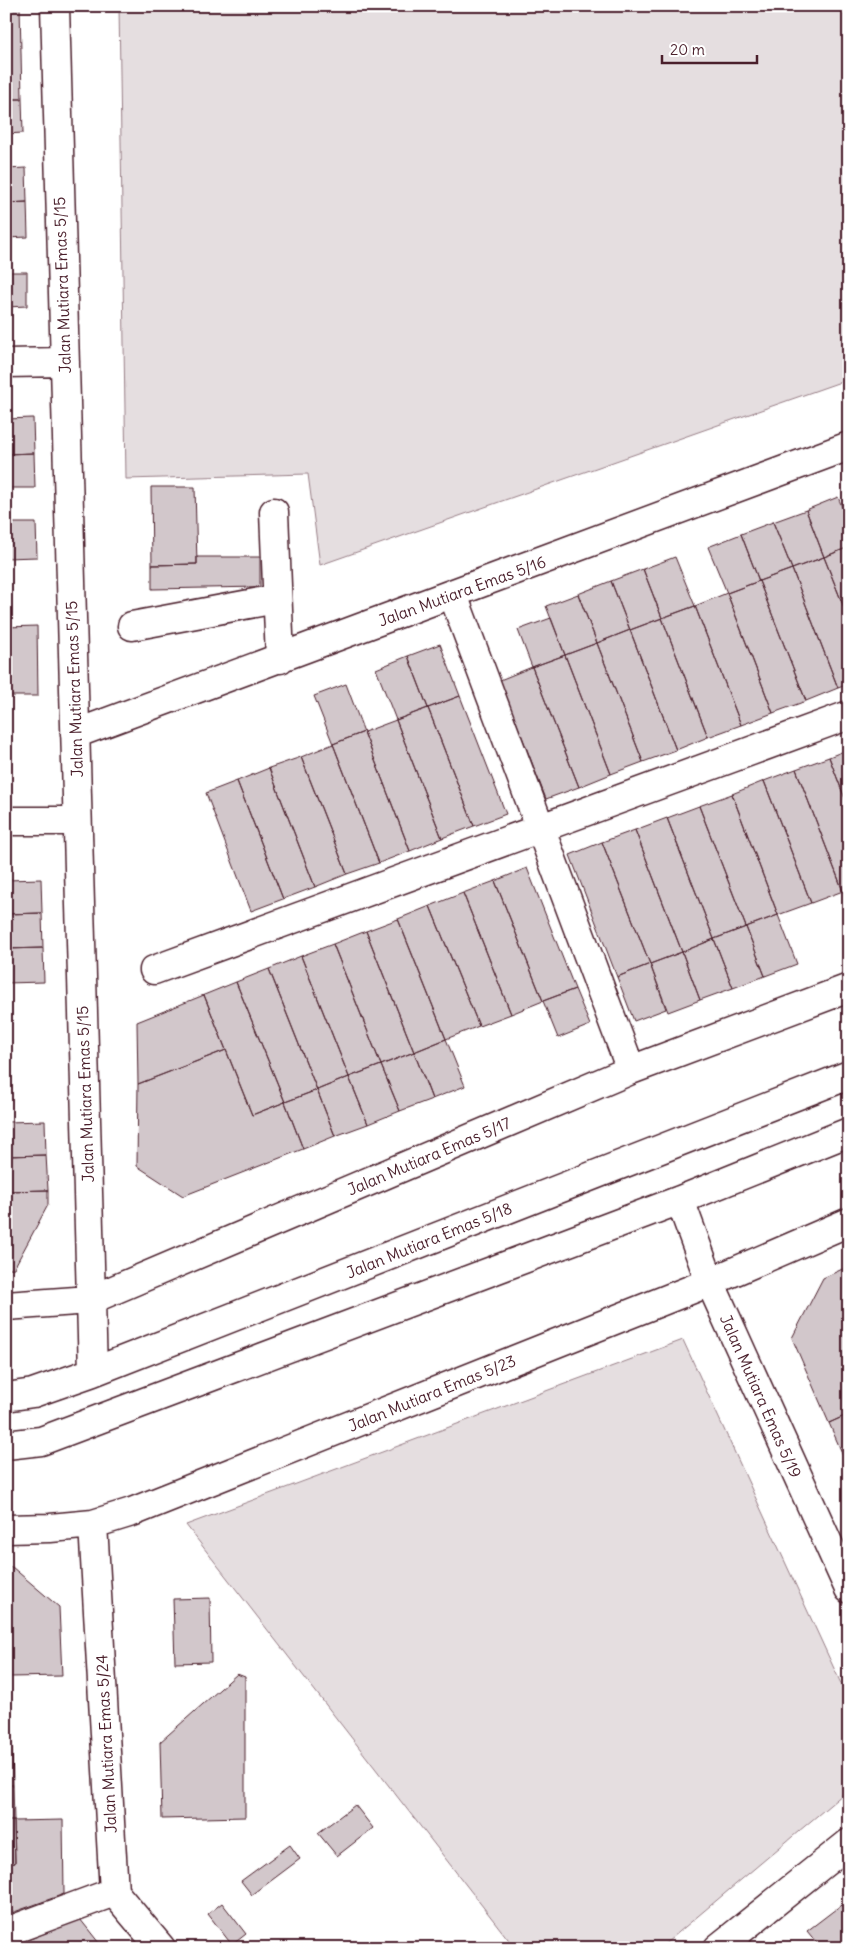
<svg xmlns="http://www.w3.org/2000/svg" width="855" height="1954" font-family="Delius,sans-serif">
	<rect width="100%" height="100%" fill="#fff"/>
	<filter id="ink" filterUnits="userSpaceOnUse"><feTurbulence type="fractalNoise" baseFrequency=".02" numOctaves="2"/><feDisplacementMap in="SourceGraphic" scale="10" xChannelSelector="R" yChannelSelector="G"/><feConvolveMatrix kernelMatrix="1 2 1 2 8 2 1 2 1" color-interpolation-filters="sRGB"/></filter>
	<g filter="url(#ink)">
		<path fill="#e5dee0" stroke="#987e86" d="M119,6H849V379L320,565L308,474L126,479Z
			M683,1340L849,1701V1789L660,1948H515L186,1525Z"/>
		<path fill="#d2c7cb" stroke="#4a1f2b" d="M6,6H20L22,99H6Z
			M6,99H22L23,133L6,134Z
			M26,168L27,202L6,203V169Z
			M27,202L28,237L6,238V203Z
			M6,272H27V306L6,307Z
			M33,418L34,453L6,454V419Z
			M34,453L35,488H6V454Z
			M151,487H195L197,564L152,565Z
			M838,497L849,524V547L824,557L806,510Z
			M806,510L824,557L792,569L773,522Z
			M773,522L792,569L759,581L741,534Z
			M6,523H36L37,557L6,558Z
			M741,534L759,581L727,593L708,547Z
			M849,547V620L824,557Z
			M197,557H260V587L152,589V565L197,564Z
			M675,557L695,606L662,618L643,569Z
			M824,557L849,620V684L838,688L792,569Z
			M643,569L662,618L630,630L611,581Z
			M792,569L838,688L806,701L759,581Z
			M611,581L630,630L597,643L578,594Z
			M759,581L806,701L773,713L727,593Z
			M727,593L773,713L741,725L695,606Z
			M578,594L597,643L565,655L546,606Z
			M695,606L741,725L708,737L662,618Z
			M551,618L565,655L532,667L518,630Z
			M662,618L708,737L676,750L630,630Z
			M37,626L38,696H6V627Z
			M630,630L676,750L643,762L597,643Z
			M597,643L643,762L611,774L565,655Z
			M440,644L460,696L428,708L408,656Z
			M565,655L611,774L579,787L532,667Z
			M408,656L428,708L396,720L376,669Z
			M532,667L579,787L546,799L500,680Z
			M346,684L364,732L333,744L314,696Z
			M460,696L506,814L474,826L428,708Z
			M428,708L474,826L442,838L396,720Z
			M396,720L442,838L410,851L364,732Z
			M364,732L410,851L379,863L333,744Z
			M333,744L379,863L347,874L301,757Z
			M849,749V809L829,757Z
			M301,757L347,874L315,887L269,768Z
			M829,757L849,809V888L843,891L796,769Z
			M269,768L315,887L283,899L237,781Z
			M796,769L843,891L811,903L764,781Z
			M237,781L283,899L251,911L206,793Z
			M764,781L811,903L778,915L732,794Z
			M732,794L778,915L746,927L699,806Z
			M699,806L746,927L714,939L667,818Z
			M667,818L714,939L682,952L635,830Z
			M635,830L682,952L650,964L602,842Z
			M602,842L650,964L617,977L570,855Z
			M527,868L575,989L543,1001L495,881Z
			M41,879L42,913L6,914V880Z
			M495,881L543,1001L511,1014L463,893Z
			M463,893L511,1014L479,1026L430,906Z
			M430,906L479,1026L446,1039L398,919Z
			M42,913L43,948L6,949V914Z
			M778,915L797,964L765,976L746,927Z
			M398,919L446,1039L414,1052L366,931Z
			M746,927L765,976L733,988L714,939Z
			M366,931L414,1052L381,1065L333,944Z
			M714,939L733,988L700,1000L682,952Z
			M333,944L381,1065L349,1077L301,956Z
			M43,948L44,982L6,983V949Z
			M682,952L700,1000L668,1012L650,964Z
			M301,956L349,1077L317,1090L269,969Z
			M650,964L666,1009L634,1021L617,977Z
			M269,969L317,1090L285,1102L236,982Z
			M236,982L285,1102L252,1115L204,995Z
			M575,989L590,1025L558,1038L543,1001Z
			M204,995L226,1050L138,1084L137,1022Z
			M446,1039L465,1086L432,1099L414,1052Z
			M226,1050L252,1115L285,1102L303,1149L183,1196L137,1166L138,1084Z
			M414,1052L432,1099L400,1111L381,1065Z
			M381,1065L400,1111L368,1124L349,1077Z
			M349,1077L368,1124L335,1136L317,1090Z
			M317,1090L335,1136L303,1149L285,1102Z
			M45,1121L46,1155L6,1156V1122Z
			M46,1155L48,1190L6,1191V1156Z
			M48,1190V1205L14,1268L6,1269V1191Z
			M849,1266V1414L829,1423L792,1338L823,1278Z
			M849,1414V1453L843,1455L829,1423Z
			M6,1567H12L59,1607L62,1676L10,1677L8,1640H6Z
			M210,1598L211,1662L175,1663L173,1599Z
			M6,1640H8L10,1677H6Z
			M237,1674L245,1677V1817L162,1819L160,1742Z
			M6,1677H10L11,1713H6Z
			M6,1713H11L12,1749H6Z
			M6,1749H12L13,1785H6Z
			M6,1785H13L14,1821H6Z
			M355,1805L373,1828L337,1856L318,1833Z
			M63,1820L64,1894L6,1915V1864L15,1863L14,1821Z
			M6,1821H14L15,1863L6,1864Z
			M290,1845L300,1859L252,1895L241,1881Z
			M849,1899V1948H821L807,1931Z
			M222,1903L246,1934L232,1945L208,1914Z
			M80,1919L103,1948H8Z"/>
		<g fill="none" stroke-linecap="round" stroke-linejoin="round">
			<g stroke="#4a1f2b" stroke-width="31">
				<path id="minor" d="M55,6L93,1372
					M6,363L65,362
					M274,512L280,659
					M453,595L631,1070
					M132,626L276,599
					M75,734L849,446
					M6,821H77
					M154,970L849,715
					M680,1200L710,1282L849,1589
					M6,1306L90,1300L631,1070L849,988
					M6,1397L33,1393L93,1372L849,1075
					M6,1445L41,1441L680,1200L849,1132
					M93,1524L114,1892L161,1948
					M6,1529L50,1528L93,1524L132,1512L710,1282L849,1222
					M6,1932L114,1892
					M718,1948L849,1843"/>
			</g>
			<use href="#minor" stroke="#fff" stroke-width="28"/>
		</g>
	</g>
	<g text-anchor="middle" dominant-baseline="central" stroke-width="5" stroke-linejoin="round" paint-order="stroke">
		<g font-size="16" fill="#4a1f2b" stroke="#fff">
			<text transform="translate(62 285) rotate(-92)">Jalan Mutiara Emas 5/15</text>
			<text transform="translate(462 591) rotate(-20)">Jalan Mutiara Emas 5/16</text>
			<text transform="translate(74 689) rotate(-92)">Jalan Mutiara Emas 5/15</text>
			<text transform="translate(85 1094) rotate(-92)">Jalan Mutiara Emas 5/15</text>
			<text transform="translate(429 1156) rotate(-23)">Jalan Mutiara Emas 5/17</text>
			<text transform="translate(429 1240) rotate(-22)">Jalan Mutiara Emas 5/18</text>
			<text transform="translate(432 1393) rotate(-22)">Jalan Mutiara Emas 5/23</text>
			<text transform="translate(761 1396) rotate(66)">Jalan Mutiara Emas 5/19</text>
			<text transform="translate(106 1744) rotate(-93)">Jalan Mutiara Emas 5/24</text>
		</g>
	</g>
	<rect width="855" height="1954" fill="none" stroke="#fff" stroke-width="25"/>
	<rect x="12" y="12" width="830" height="1929" fill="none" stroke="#4a1f2b" stroke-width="2" filter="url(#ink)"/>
	<path d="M662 55v8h95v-8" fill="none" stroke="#4a1f2b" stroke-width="2.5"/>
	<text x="670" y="55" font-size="15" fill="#4a1f2b" stroke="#ffffff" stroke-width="4" paint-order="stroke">20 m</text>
</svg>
